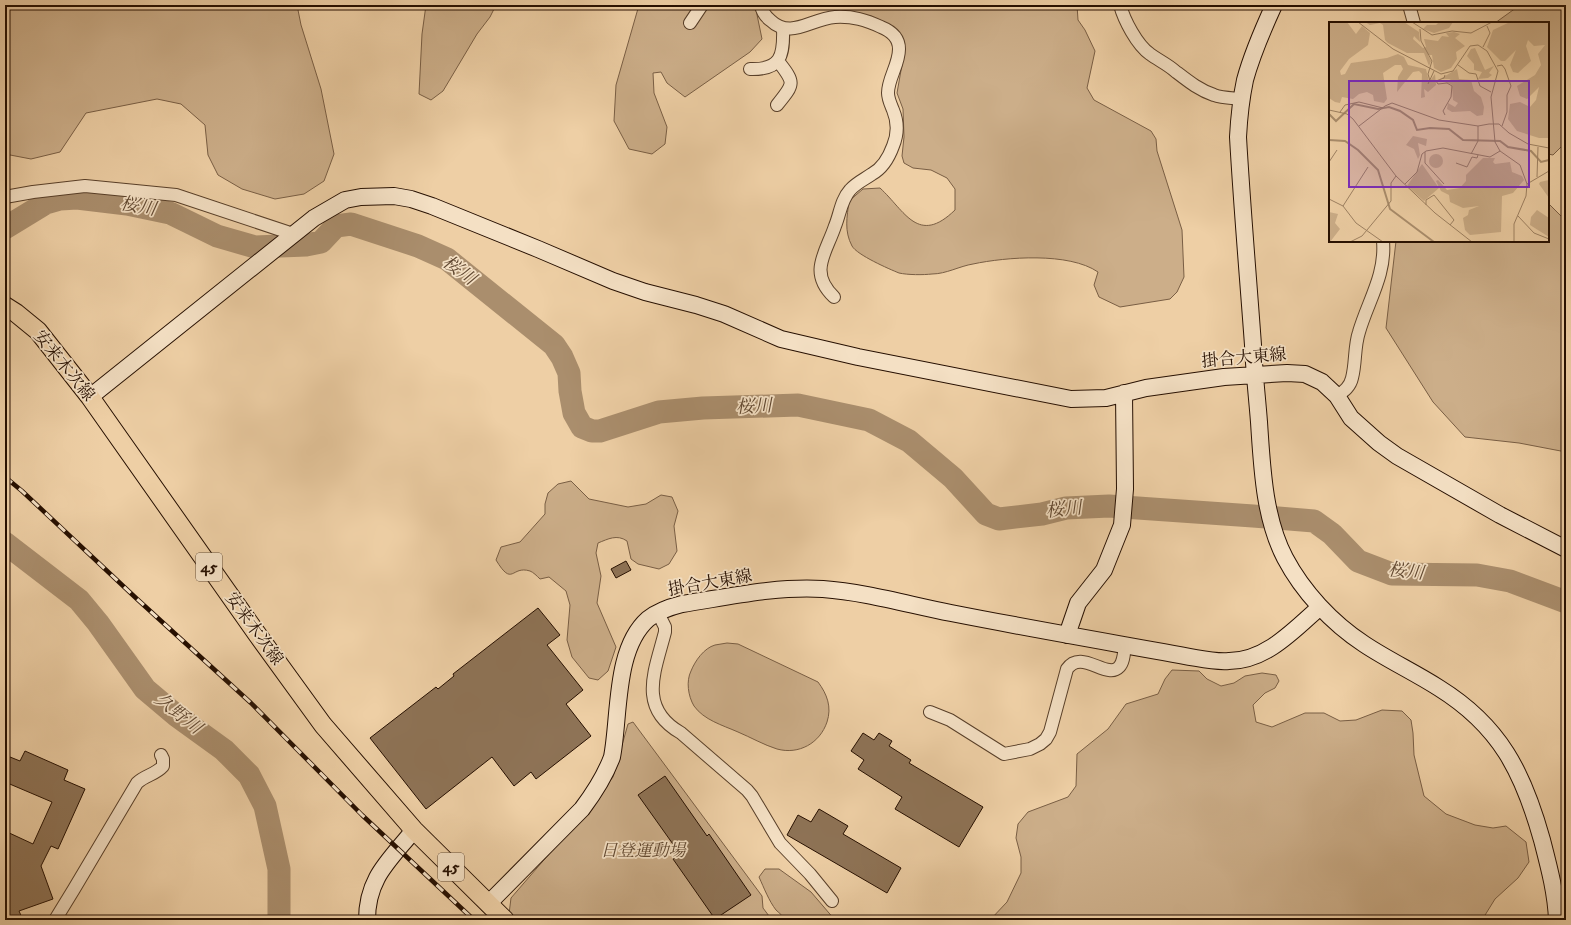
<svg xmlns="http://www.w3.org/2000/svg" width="1571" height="925" font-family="'IM FELL DW Pica','Noto Serif JP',serif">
	<rect width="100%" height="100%" fill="#eecfa5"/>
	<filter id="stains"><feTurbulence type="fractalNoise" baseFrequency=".005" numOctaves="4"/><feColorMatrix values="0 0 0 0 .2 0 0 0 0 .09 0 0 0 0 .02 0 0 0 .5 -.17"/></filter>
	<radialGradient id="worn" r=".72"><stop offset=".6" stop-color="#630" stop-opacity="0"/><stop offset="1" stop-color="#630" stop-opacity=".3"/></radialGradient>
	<path fill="#ccae89" stroke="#795e44" d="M5,5H297L301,25L321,89L334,154L324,181L304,194L275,199L242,189L218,175L208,155L205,125L181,104L157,99L86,113L60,152L31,159L5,154Z
		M426,5H496L490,17L477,34L443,91L431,100L419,94L422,34Z
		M639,5H696L705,10L708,5H755L762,39L750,52L685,97L667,83L661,72L653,73L654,93L667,127L665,144L652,154L629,149L614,121L616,85Z
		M839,5H1077L1078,20L1085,30L1095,51L1087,88L1094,100L1151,131L1156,139L1157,151L1182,230L1184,277L1177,292L1170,299L1120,307L1099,297L1094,285L1098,272C1069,252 1006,257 973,264C960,266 946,274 932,274C923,275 908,275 899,273C889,269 857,255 852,246C844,231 847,217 849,201L863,189L880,188C905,211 918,246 955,210V189L947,178L931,170L913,168L904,163L902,156L904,137L903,109L897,93L903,59L886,25L871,16L845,13Z
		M1520,5H1566V142L1553,155L1548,154V23H1495Z
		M1548,203L1566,221V452L1519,443L1465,437L1433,402L1386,328L1396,241H1548Z
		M571,481L589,499L628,507L646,504L661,495L672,497L678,511L674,526L677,551L669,564L659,569L638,564L631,559L627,541C617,534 608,539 598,543L596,553L601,576L597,603L616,647L608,671L598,680L589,678L572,657L567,640L570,605L566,591L549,577L540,579C537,576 533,572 530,571C511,565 513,588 496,560L501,547L520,542L545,514V504L548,493L558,484Z
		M727,643L738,644L818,682C827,694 832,707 827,722C820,743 799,755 777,749C764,745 750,737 738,732C722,725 704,720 694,706C688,696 686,681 691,671C695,661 704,648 715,645C719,644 723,644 727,643Z
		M1172,670L1199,671L1207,679L1221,686L1234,683L1245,676L1262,673L1276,675L1279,681L1275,688L1265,693L1253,705L1256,722L1272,727L1305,713H1324L1340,721L1356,720L1382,710L1402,711L1411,720L1413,733L1414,755L1424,796L1446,814L1475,825L1493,828L1506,826L1526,842L1529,862L1518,878L1495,899L1482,920H990L1007,902L1021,873V857L1016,838L1018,824L1028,812L1068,797L1076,786L1077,754L1108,729L1126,704L1158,694L1165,679Z
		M633,722L762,896L763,908L772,920H514L509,914L511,898L594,802L613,777L628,724Z
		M765,869H779L811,892L835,920H784C783,915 780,914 776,910C769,901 764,888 759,877Z"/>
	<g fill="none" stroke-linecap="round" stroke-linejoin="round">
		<path stroke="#aa8e6d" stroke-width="23" d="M5,228L46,203L60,199L77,198L127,204L170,213L217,236L255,247L306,245L321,242L336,226L351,224L418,246L447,259L554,345L562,357L569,373L570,391L574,413L582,427L592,431H600L659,412L703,408L798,405L869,420L909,441L953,478L986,514L999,519L1042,514L1066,508L1109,506L1253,516L1314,521L1332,534L1358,561L1392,574L1477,575L1510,581L1566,602
			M5,543L79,600L98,623L145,689L177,716L224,750L249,775L265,806L279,869V920"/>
	</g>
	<path fill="#8e7356" stroke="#260f00" d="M626,561L631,570L616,578L611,569Z
		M538,608L560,635L547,645L583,690L566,704L591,736L536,779L531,772L514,786L492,757L426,809L370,738L436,687L438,689L454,676L453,674Z
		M863,733L874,740L879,733L892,741L889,746L911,760L909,763L983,807L959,847L895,809L902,797L858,769L864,760L851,751Z
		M25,751L68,770L64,780L85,789L58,849L51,846L41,866L53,899L19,911L23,920H5V831L33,844L52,802L5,782V755L20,761Z
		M665,776L707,836L709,834L751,895L715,919L673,859L680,854L638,795Z
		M819,809L848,826L843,834L901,868L887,893L787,835L798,815L811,822Z"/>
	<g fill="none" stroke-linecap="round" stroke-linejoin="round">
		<g stroke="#583f29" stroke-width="14">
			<path id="street" d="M761,5C762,11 765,16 770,20C791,40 810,19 835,17C853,16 866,20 881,27C891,31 899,38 899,49C899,65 888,78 888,93C888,99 891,105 893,110C898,122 898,134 893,146C889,157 883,168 872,174C865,179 856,183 850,190C841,200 840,214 835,226C826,253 808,272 834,297
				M1120,5C1124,20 1137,45 1150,54C1158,60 1167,64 1175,71C1188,81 1199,90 1214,95C1222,98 1232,98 1241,99
				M1409,5L1414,23
				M690,23L702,5
				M750,69C781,70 784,56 783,28
				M777,105C795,83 795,83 778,61
				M5,197L33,192L85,186L176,195L293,234
				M1337,396C1344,391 1350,387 1352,378C1356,363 1354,347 1359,332C1368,301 1386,275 1383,241
				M658,613L665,627V632C655,671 637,708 681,733L747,790L752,796L780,843L810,874L832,901
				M930,712L950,720L1004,754L1030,749L1040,744L1046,739L1050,732L1067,669C1081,648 1107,680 1119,667C1124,662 1124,652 1125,645
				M55,920L74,889L137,783C145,775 155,775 163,766V759L161,755"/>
		</g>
		<g stroke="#260f00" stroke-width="18">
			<path id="secondary" d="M1274,5C1263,29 1252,54 1245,80C1241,99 1239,118 1238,137C1242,207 1248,276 1253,345C1254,371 1257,396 1259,422C1262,467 1264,518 1285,558C1303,592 1332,623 1364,644C1388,660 1414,672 1439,688C1500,726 1523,772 1542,840C1549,867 1556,893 1557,920
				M90,397L314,218L345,200L361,197L394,196L411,199L432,206L538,249L613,281L645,292L696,305L724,314L781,339L858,357L1071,399L1106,398L1146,388L1224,377L1287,373L1305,374L1322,382L1337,396L1351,418L1379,443L1397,456L1500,515L1566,549
				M1067,635L1078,603L1104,570L1122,525L1125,489L1124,393
				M488,904L582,809C594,793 605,776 612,757C620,716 614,649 648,619C658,611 670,607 682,604C728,597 776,586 823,589C865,592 910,605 951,613C1032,629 1114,643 1196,658C1207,660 1218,662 1229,661C1266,661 1294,630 1320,607
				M367,920C367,878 389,861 414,830"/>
		</g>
		<g stroke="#260f00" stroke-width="20">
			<path id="primary" d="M5,306L16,313L38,331L90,397L257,634L323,725L414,830L505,920"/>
		</g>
		<use href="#street" stroke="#f4e0c4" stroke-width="12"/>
		<use href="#secondary" stroke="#f4e0c4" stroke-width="16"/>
		<use href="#primary" stroke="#eecfa5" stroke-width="18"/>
		<g stroke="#260f00" stroke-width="4.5">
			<path id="rail" d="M5,477L22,491L137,599L251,703L362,815L474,920"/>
		</g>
		<use href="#rail" stroke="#f4e0c4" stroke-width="3" stroke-dasharray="9" stroke-linecap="butt"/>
	</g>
	<g text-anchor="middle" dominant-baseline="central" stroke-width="3.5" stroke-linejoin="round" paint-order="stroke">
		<g fill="#f4e0c4" stroke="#644e3b" stroke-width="1">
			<rect x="196" y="553" width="26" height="28" rx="3"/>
			<rect x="438" y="853" width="26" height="28" rx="3"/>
		</g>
		<g font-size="16" font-weight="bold" fill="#260f00">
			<text x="209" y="567">45</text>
			<text x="451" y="867">45</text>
		</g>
		<g font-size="17" fill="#260f00" stroke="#f4e0c4">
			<text transform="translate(1244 358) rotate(-5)">掛合大東線</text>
			<text transform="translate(64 366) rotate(51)">安来木次線</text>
			<text transform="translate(710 583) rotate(-10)">掛合大東線</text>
			<text transform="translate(254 629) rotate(54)">安来木次線</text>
		</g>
		<g font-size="17" font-style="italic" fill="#604730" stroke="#f4e0c4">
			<text x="643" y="851">日登運動場</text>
		</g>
		<g font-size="18" font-style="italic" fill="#614831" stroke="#f4e0c4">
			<text transform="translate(138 207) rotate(10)">桜川</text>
			<text transform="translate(459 271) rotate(36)">桜川</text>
			<text transform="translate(754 407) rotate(-3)">桜川</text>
			<text transform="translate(1064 510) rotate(-6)">桜川</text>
			<text transform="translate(1406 572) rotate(6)">桜川</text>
			<text transform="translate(178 714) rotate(38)">久野川</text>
		</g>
	</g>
	<g transform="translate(1329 22)">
		<rect width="220" height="220" fill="#eecfa5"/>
		<path d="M0,0H18L27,12L33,4L41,11L39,23L20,37L11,49L12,53L16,52L22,41L58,36L69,32L75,35L79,43L97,47L100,60L106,52L107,63L99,70L95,67L96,75L92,76L93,52L90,49L84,50L68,70L69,55L74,47L72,43H66L54,51L58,77L55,81L45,79L44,73L38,70L30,72L24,77L13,75L11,81L6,80L0,76ZM36,0H75L90,10L91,20L85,14L84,17L94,26L97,25L95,17L109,19L113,14L120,15L117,11L125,10L131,12L126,16L136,24L127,30L128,37L122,46L112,50L105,46L103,33H99L102,39L100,44L95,31H78L59,21L56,18L54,3L51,1L41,3ZM110,0H124L120,6L105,11L94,7L98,3H107ZM181,0H220V116H210L188,109L179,97L181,82L191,80L201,85L207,78L210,65L198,77L191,74L188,64L206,53L212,43L209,32L216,23L205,24L199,18L197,24L202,39L189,51L184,50L181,43L187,28L176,39H172L158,25L164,8ZM146,26L156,48L165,44L160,51L163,53L159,56L149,57L153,50L145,48V42L138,34L142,27ZM128,47L130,57L142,58L145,69L152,75L155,85L154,93L148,94L141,89L123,90L118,87L119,81L126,85L129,81L124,78L123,63L116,60L122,57H111ZM84,114L98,117L97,124L89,121L91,133L89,137L85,127L77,123ZM100 139a7 7 0 1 1 14 0a7 7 0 1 1-14 0ZM154,136H166L164,140L166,142L181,140L183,150L193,154L195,158L184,171L173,174L172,210L141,213L136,208L134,196L139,193L140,188L150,184L134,186L121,180L120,173L112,169L107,159L109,158L118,168L131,166L137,159V153ZM93,142L110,166L95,179L78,164ZM220,158V176L210,162L211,160ZM208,188L220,196V215L201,203L202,195ZM0,190L9,192L6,201L11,207L1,220Z" fill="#ccae89"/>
		<path fill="none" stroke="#aa8e6d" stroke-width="2" d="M0,92L7,99L25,82L49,87L60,85L71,89L84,98L88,108L101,106L120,107L134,118L171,119L179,125L202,129L212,140L220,138M0,118L16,119L29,128L49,148L61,187L105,220"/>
		<path fill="none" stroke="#9e8263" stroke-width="1" d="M29,0L64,27L112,52L124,49L141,24L149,23L158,29L169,49L162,75L166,120L171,129L191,143L198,162L197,174L185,202V220M83,0L103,13L123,9L142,11L163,0M91,7L92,19L103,39L99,52L101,59M154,25L161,11L158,4M129,43L140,51L147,52L151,64L162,70M168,44L173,43L176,47L182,64L178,73V90L173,104M99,62L105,49M0,88L18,92L24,97L67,154L106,191L143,220M11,90L16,83L30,80L54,86M116,93L114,89L122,75L123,64L118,61L109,62L107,59L115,56L116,53M30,104L56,84L63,81L110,98L149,104M96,130V141L115,162M142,132L149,119V104L160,102H170L180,111L199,122L220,126M0,140L8,128M127,141L138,145L143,135L148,136L149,133M208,155L209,125M76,162L88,150L93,132L97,129L114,126L161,135L171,129M198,162L220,149M0,177L14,184L27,201L54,220M97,183V178L105,173L125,198L121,203M14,184L39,145M189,194L205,211L220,217M21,220L33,214L62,179V161L67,154"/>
		<path fill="#7b2cbf" fill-opacity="0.15" stroke="#7b2cbf" stroke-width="2" d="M20,59H200V165H20Z"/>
		<rect width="220" height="220" fill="none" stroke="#260f00" stroke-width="2"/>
	</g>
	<rect width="1571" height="925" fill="none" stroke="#eecfa5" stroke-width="20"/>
	<rect x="6" y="6" width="1559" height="913" fill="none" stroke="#260f00" stroke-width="2"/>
	<rect x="10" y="10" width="1551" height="905" fill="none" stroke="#260f00"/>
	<rect width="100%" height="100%" filter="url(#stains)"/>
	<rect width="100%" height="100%" fill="url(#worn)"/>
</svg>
